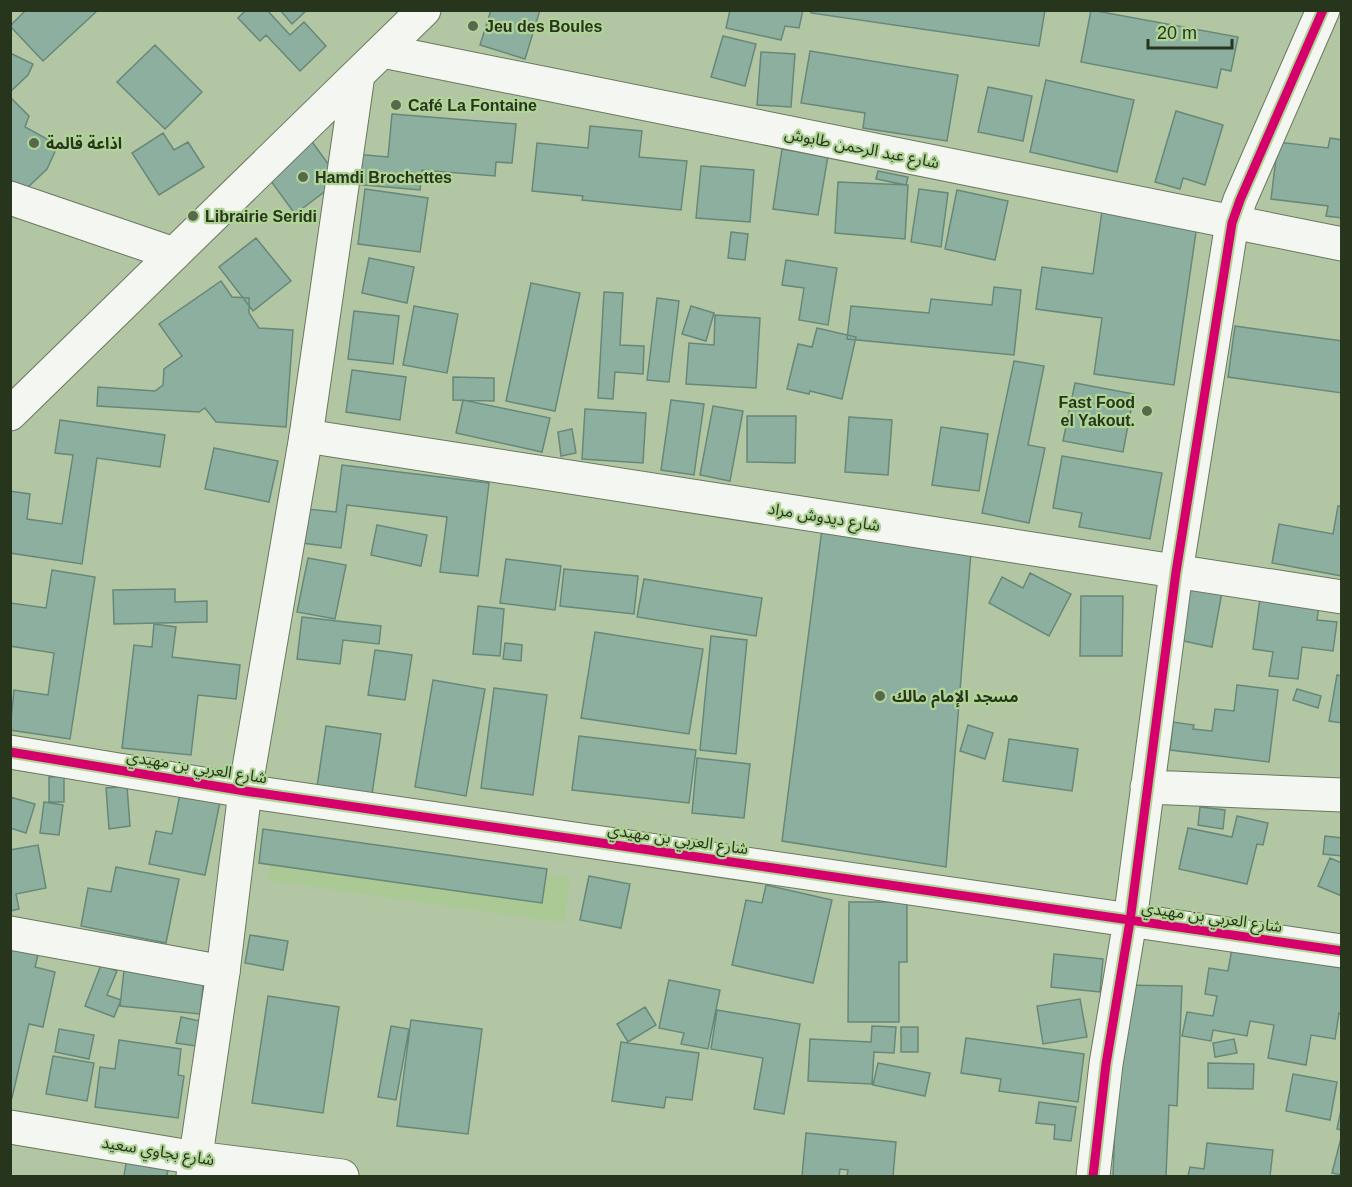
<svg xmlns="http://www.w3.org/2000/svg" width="1352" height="1187" font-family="Helvetica,'Noto Sans Arabic',sans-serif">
	<rect width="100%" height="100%" fill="#b2c6a4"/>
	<path fill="#aac994" d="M276,831L570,878L564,923L268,880Z"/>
	<path fill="#8cafa0" stroke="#678878" stroke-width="1.5" d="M26,10H98L43,61L10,26Z
		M246,10H267L290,35L304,22L326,46L300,71L266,35L260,41L238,18Z
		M280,10H307L292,24Z
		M491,10H540L525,59L480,45Z
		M730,10H803L799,28L785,26L781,40L726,28Z
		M812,10H1045L1039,46L811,13Z
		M1091,10L1238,37L1231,71L1221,69L1217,88L1081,62Z
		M723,36L756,44L745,86L711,77Z
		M155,45L202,92L165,129L117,82Z
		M810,51L958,75L947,141L863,128L865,113L801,103Z
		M761,52L795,54L791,107L757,105Z
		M10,53L33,64L28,75L10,92Z
		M1046,80L1134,100L1117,172L1030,152Z
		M988,87L1032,96L1023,141L978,132Z
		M10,97L29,116L25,127L58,145L47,169L27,188L10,180Z
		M1176,111L1223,125L1205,185L1183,178L1180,189L1155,182Z
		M392,114L516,124L512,163L496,162L495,176L422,170L420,190L341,183L344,153L388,157Z
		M590,126L642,131L639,157L687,161L681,210L582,200L583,196L532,191L537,143L588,148Z
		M163,133L174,150L188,142L204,167L159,195L132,153Z
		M1330,138L1342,140V218L1326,216L1328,206L1271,199L1278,142L1328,148Z
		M310,139L340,180L295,214L265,173Z
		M782,149L828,156L818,215L773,209Z
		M701,166L754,170L750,222L696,218Z
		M878,171L908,177L906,185L876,179Z
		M838,182L908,185L905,239L835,233Z
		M365,189L428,198L420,252L358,244Z
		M919,189L948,193L941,247L911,242Z
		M957,190L1008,201L995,260L945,249Z
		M1102,211L1197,225L1174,385L1094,374L1102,318L1036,309L1042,267L1093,274Z
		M731,232L748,234L745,260L728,258Z
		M256,238L291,281L253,311L219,267Z
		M369,258L414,267L407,303L362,293Z
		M786,260L837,268L828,325L799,320L804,288L782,285Z
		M221,281L232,297L249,298V313L259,328L293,330L286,427L216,422L205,408L199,412L97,406L98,387L155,391L163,385L164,369L182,356L159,324Z
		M531,283L580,293L555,411L506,401Z
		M994,287L1021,290L1014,355L847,339L851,306L929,313L931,299L992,305Z
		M604,292L623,293L620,345L644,346L643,374L615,372L613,399L598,398Z
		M657,298L679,301L669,382L647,380Z
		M414,306L458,314L447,373L403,365Z
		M691,306L714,313L706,341L682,334Z
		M354,311L399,316L393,364L348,359Z
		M715,315L760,318L756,388L686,384L689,343L714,345Z
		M1235,326L1342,341V393L1228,377Z
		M817,328L856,337L842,399L810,391L809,394L787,389L798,344L812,347Z
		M1014,361L1044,366L1028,445L1045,448L1029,523L982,513Z
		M352,370L406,377L400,420L346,412Z
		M453,377L494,378V401L453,400Z
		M1075,383L1134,394L1123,452L1063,441Z
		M463,400L550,418L542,452L456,433Z
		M671,400L704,404L694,475L661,470Z
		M713,406L743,411L730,481L700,475Z
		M585,409L646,413L643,463L582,459Z
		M747,416H796L795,463L747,462Z
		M849,417L892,420L888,475L845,472Z
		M60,420L165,435L160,467L97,458L82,564L10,553V491L30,494L27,519L62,524L73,455L55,453Z
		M941,427L988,434L979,491L932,485Z
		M572,429L576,453L561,456L558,432Z
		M214,448L278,461L269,502L205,489Z
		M1062,456L1162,473L1150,539L1079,527L1082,513L1053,508Z
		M342,465L489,483L478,576L440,572L447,517L347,505L341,548L294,542L298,508L336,512Z
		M1338,506H1342V576L1272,563L1279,524L1333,534Z
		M377,525L427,535L421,566L371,555Z
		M822,529L971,552L946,867L782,841Z
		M308,558L346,565L335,619L297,612Z
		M506,559L561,566L555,610L500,603Z
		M564,569L638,576L634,614L560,606Z
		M52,570L95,577L70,739L10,730L14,690L48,695L54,653L10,646L11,603L46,608Z
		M1030,573L1071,594L1049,636L989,603L1002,577L1023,588Z
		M644,579L762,598L756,636L637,617Z
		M1179,584L1222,592L1212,647L1169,638Z
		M175,589V602L207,601V622L114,624L113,590Z
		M1081,596H1123L1122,656H1080Z
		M1260,598L1319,605L1317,620L1337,622L1333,651L1302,647L1298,679L1269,676L1273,652L1253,649Z
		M478,606L504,609L500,656L473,654Z
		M302,617L381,626L379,644L343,640L340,664L297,659Z
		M154,624L176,627L172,657L240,665L236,699L198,695L191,755L122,748L134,645L152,647Z
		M595,632L703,649L689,734L581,718Z
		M711,636L747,640L736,754L700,750Z
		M505,643L522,645L521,661L503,659Z
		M375,650L412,655L405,700L368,695Z
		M1337,675L1342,676V723L1329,721Z
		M433,680L485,689L466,796L415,787Z
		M1237,685L1278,690L1269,762L1170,750L1173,722L1194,725L1193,729L1212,731L1215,709L1234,711Z
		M494,688L547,695L533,795L481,788Z
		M1297,689L1321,696L1318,708L1293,700Z
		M968,725L993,733L985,759L960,751Z
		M326,726L381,734L372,794L317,787Z
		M579,736L696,750L689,803L572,790Z
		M1009,739L1078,749L1072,791L1003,781Z
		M697,758L750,764L744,818L692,813Z
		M64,776V802H49V777Z
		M127,786L130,826L109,829L106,788Z
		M180,794L220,802L205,875L149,864L156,831L172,834Z
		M10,797L35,804L26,833L10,828Z
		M44,802L63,805L59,835L40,833Z
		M1200,807L1225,810L1223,829L1198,825Z
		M1237,816L1268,823L1263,845L1257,844L1247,884L1179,869L1188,828L1232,837Z
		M263,829L547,869L542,903L259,863Z
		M1325,836L1342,838V856L1323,854Z
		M38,845L46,888L16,894L19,909L10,911V850Z
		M1330,858L1342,863V896L1318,886Z
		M116,867L179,879L166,943L81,926L88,888L111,892Z
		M589,876L630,884L621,928L580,920Z
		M766,885L832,900L813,983L732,965L746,900L762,903Z
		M849,902H907V962H899V1022H848Z
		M250,935L288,941L283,970L245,963Z
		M10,944L39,951L35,967L55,972L43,1027L29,1024L12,1098L10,1097Z
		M1232,948L1342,968V1014L1339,1013L1335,1039L1311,1035L1306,1065L1268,1058L1274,1025L1250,1021L1247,1036L1213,1030L1211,1041L1182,1036L1187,1012L1213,1016L1217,996L1205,994L1209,968L1228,971Z
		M1054,954L1103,959L1100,992L1051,987Z
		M101,965L117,971L107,995L121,1000L114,1017L85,1006Z
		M124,970L204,978L200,1014L120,1006Z
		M669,980L720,990L708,1049L681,1044L684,1033L659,1028Z
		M1120,985L1182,986L1177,1106L1169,1105L1166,1176H1113Z
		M268,996L339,1007L323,1113L252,1103Z
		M1080,999L1087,1037L1043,1044L1037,1006Z
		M645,1007L656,1025L628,1042L617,1024Z
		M717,1010L800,1024L784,1114L754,1109L763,1058L711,1049Z
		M181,1017L200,1021L196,1046L176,1043Z
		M411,1020L482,1029L468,1134L397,1126Z
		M391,1026L409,1029L396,1100L378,1097Z
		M872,1026L896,1027L894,1053L874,1052L872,1084L808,1081L810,1039L871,1042Z
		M901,1027H918V1052H901Z
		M59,1029L94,1035L89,1059L55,1052Z
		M966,1038L1084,1054L1078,1102L999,1091L1001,1079L961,1073Z
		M1234,1039L1237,1053L1215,1057L1213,1043Z
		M119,1040L181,1049L178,1075L184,1076L178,1118L95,1107L100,1067L115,1069Z
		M621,1042L699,1053L692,1100L666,1097L664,1108L612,1101Z
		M53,1056L94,1063L87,1101L46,1094Z
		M878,1063L930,1073L925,1096L873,1085Z
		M1208,1063L1254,1064L1253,1089L1208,1088Z
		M1293,1074L1337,1082L1330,1120L1286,1111Z
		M1039,1102L1076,1107L1071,1141L1054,1139L1055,1125L1036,1123Z
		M1342,1105V1130L1337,1129Z
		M806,1133L896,1142L893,1176H847L848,1170L840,1169L839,1176H802Z
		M1341,1138H1342V1175L1332,1173Z
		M1207,1143L1273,1150L1270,1176H1188L1190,1167L1204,1169Z
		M127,1157L169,1162L167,1176H124Z"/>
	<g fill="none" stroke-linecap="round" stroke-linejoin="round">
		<g stroke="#6a785e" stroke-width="35">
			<path id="minor" d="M383,51L1342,244
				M10,198L174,254
				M306,436L1342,597
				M10,752L245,791L1342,951
				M1147,787L1342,795
				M10,933L223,972
				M10,1127L196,1158L342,1176
				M1093,1176L1106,1064L1130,921L1176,572L1232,223L1240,200L1323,10"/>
		</g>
		<g stroke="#6a785e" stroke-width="35">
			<path id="major" d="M10,414L424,10
				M193,1176L223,972L245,791L306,436L358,75"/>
		</g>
		<use href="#minor" stroke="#f3f6f1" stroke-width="33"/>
		<use href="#major" stroke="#f3f6f1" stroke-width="33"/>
		<g stroke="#b0d496" stroke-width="13">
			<path id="cycleway" d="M10,752L245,791L1342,951
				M1093,1176L1106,1064L1130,921L1176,572L1232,223L1240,200L1323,10"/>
		</g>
		<use href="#cycleway" stroke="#d6006c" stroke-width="9"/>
	</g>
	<g fill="#58684c" stroke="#b0d496" stroke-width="2">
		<circle cx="473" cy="26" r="6"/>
		<circle cx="396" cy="105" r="6"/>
		<circle cx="34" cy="143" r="6"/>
		<circle cx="303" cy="177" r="6"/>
		<circle cx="193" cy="216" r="6"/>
		<circle cx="1147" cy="411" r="6"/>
		<circle cx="880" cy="696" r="6"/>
	</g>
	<g text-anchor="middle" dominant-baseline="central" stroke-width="4.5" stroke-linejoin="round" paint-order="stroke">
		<g font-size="16" font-weight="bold" fill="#27351c" stroke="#b0d496" text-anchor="start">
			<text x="485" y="26">Jeu des Boules</text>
			<text x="408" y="105">Café La Fontaine</text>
			<text x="46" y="143">اذاعة قالمة</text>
			<text x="315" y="177">Hamdi Brochettes</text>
			<text x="205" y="216">Librairie Seridi</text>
			<text x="1135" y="402" text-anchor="end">Fast Food<tspan x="1135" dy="18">el Yakout.</tspan></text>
			<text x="892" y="696">مسجد الإمام مالك</text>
		</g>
		<g font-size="16" fill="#27351c" stroke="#b0d496">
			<text transform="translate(862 148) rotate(11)">شارع عبد الرحمن طابوش</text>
			<text transform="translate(824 517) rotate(9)">شارع ديدوش مراد</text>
			<text transform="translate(197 767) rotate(9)">شارع العربي بن مهيدي</text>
			<text transform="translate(678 839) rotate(8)">شارع العربي بن مهيدي</text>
			<text transform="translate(1212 917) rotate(8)">شارع العربي بن مهيدي</text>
			<text transform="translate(158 1151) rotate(9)">شارع بجاوي سعيد</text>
		</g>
	</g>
	<rect width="1352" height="1187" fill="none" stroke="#27351c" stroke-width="24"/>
	<path d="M1148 39v9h84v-9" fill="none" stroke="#27351c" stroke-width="3"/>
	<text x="1157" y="39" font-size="18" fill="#27351c" stroke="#b0d496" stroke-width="4.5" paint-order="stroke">20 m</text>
</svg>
